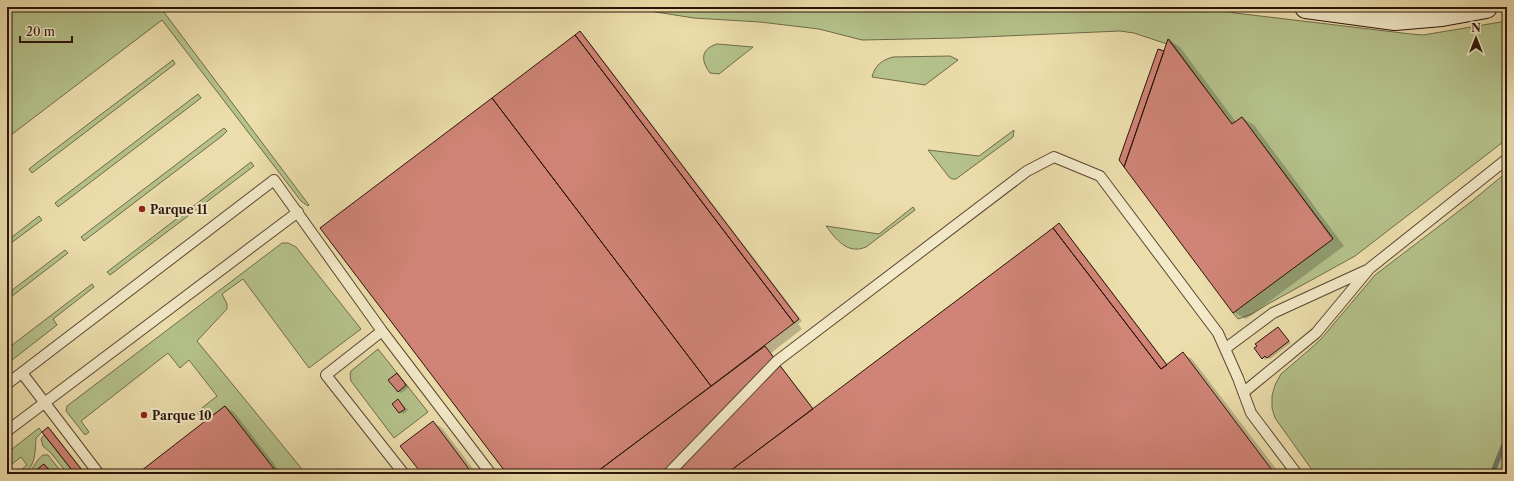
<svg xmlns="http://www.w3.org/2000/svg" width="1514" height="481" font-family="'Libre Caslon Text',serif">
	<rect width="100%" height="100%" fill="#ecdeac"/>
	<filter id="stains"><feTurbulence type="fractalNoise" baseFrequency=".005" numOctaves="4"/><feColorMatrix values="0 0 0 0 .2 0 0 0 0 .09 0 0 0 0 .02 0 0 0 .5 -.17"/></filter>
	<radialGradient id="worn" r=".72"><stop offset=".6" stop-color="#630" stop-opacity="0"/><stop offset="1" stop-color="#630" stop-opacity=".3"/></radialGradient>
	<path fill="#b5c28b" stroke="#706b4a" d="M7,7H160L309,205L308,206L301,201L162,20L7,138Z
		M624,7H1210L1235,13L1411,34L1423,35L1507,21V139L1355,256L1268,304L1252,314L1238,319L1233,313L1333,238L1242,117L1232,124L1169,39L1167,44L1134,33L1120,31L959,38L862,40L819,29L760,22L694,18Z
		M717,44L753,47L719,74L710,73C701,61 700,49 717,44Z
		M950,56L958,60L925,85L872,77C875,65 882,60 893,57Z
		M173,60L175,64L32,173L29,169L34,165Z
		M198,94L201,98L58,207L55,203L60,199Z
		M224,128L227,131L222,136L84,241L81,237Z
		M1014,130L1013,137L956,179H952L949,177L928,150L979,156Z
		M251,162L254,166L110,275L107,272Z
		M1507,172V474H1315L1275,418L1272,408V396L1275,385L1281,374L1309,350L1321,339L1375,275L1472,201Z
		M913,207L915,210L866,247C847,255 836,239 826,226L879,234Z
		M39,216L42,220L7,246V241Z
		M282,243H288L296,247L361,329L309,368L243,279L222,294L227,304V309L197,341L306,474H278L225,406L204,422L197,412L217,396L189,360L180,368L168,353L81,421L89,432L85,435L66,411L67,406Z
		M65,250L68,253L7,300V294Z
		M92,284L94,287L53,319L57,325L7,364V349Z
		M378,349L428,412L394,438L351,381L350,375L351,371Z
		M39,428L42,432L36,438C35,452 36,474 16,474L27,465L21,457L7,468V453Z
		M44,435L75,474H68L51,453L43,446L41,439Z
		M43,455H48L63,474H52L44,464L31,474H27C34,468 37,459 43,455Z"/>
	<path fill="#0003" d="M580,32L583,34L802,321L798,324L802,329L771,353L814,409L1059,224L1062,226L1168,365L1183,354L1192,359L1280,474H508Z
		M1169,40L1180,47L1236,122L1242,118L1254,125L1344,246L1246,319L1234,312L1165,52Z
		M1278,328L1291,343L1270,359L1268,358L1265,360L1263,358Z
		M397,375L409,387L401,393L398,391Z
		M398,400L408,410L403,414L400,412Z
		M225,407L234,412L282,474H139Z
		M433,422L442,428L477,474H423Z
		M48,428L51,429L86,474H77Z
		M44,465L60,474H32Z"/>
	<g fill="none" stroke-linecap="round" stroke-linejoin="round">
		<path stroke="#6d796b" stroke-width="5" d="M1492,474L1507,437"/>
	</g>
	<path fill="#d08477" stroke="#2b140a" d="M580,31L799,319L794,323L575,35Z
		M575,35L794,323L711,386L492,98Z
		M1168,39L1232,124L1242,117L1333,239L1233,313L1124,167Z
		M1158,49L1164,51L1124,167L1119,160Z
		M492,98L711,386L594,474H507L320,228Z
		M1059,223L1167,365L1161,369L1053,228Z
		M1053,228L1161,369L1183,352L1275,474H726Z
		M1278,327L1289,341L1267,358L1265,356L1262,359L1254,348L1257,346L1255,344Z
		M765,346L813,409L726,474H594Z
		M397,373L406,385L398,392L388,380Z
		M398,399L405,409L399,413L392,404Z
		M225,406L278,474H137L204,422Z
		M433,421L469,469L463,474H422L400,446Z
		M48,427L85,474H75L42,432Z
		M44,464L52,474H31Z"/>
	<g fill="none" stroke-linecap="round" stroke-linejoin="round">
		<g stroke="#5b4632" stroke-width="12">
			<path id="lane" d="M382,331L326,375L404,474
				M1226,348L1273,313L1367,270
				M22,373L99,474
				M7,384L274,180L382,331L491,474
				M1244,392L1316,333L1370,268L1507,159
				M7,431L298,212
				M668,474L777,361L1027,171L1054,157L1100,176L1218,333L1238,378L1251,413L1297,474"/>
		</g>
		<g stroke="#2b140a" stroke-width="24">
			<path id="secondary" d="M1306,7L1395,19L1442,15L1486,7"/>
		</g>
		<use href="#lane" stroke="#f3eac9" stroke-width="10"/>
		<use href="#secondary" stroke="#f3eac9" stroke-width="22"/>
	</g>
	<g fill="#8f2418" stroke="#f3eac9" stroke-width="1.5">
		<circle cx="142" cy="209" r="4"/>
		<circle cx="144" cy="415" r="4"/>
	</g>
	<g text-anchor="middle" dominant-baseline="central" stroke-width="4" stroke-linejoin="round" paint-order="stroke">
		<g font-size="12" font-weight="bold" fill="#2b140a" stroke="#f3eac9" text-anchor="start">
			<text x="150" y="209">Parque 11</text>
			<text x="152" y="415">Parque 10</text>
		</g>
	</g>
	<rect width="1514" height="481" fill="none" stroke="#ecdeac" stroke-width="24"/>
	<rect x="8" y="8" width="1498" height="465" fill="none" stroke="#2b140a" stroke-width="2"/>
	<rect x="12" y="12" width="1490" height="457" fill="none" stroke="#2b140a"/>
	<g transform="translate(1476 38)" stroke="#f3eac9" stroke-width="3" paint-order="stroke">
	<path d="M0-3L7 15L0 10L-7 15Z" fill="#2b140a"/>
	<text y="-6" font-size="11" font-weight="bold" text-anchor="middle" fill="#2b140a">N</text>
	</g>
	<path d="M20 36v6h52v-6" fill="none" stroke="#2b140a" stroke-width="2"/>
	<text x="26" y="36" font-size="12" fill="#2b140a" stroke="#f3eac9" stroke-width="3" paint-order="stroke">20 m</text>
	<rect width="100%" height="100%" filter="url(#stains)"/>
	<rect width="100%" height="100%" fill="url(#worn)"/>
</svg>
